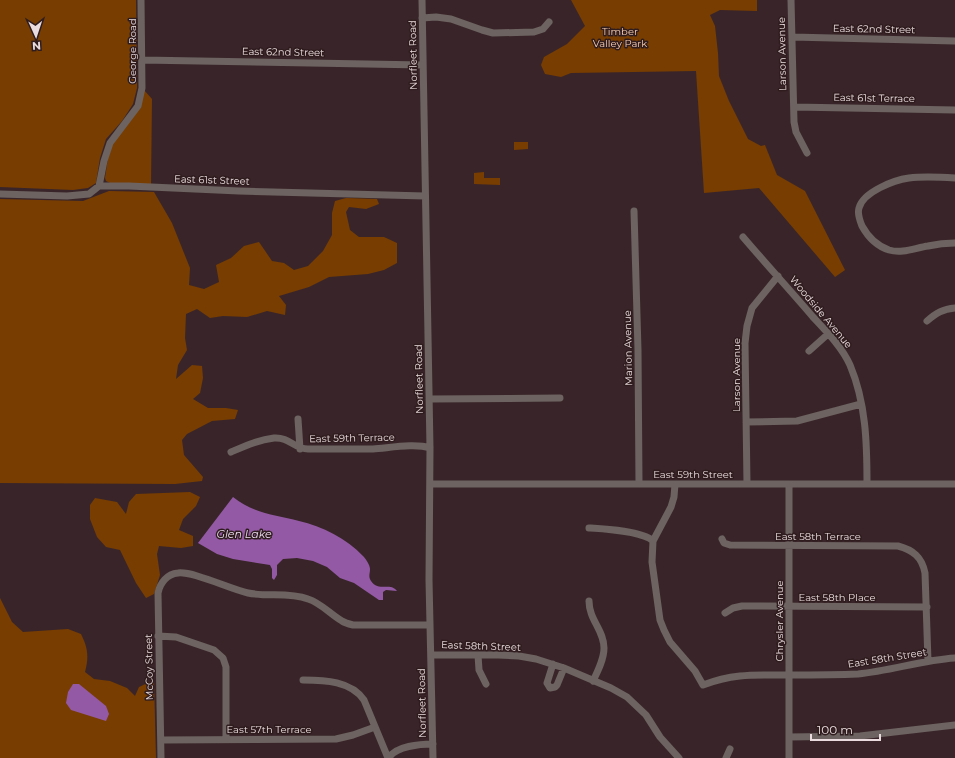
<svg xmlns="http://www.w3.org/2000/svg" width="955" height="758" font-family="Montserrat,sans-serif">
	<rect width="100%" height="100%" fill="#392529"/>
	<path fill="#783d00" d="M0,0H136L137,88L133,104L122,121L106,139L100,158L96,183L88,188L73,190L0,187Z
		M571,0H757V11L720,10L710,15L715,26L718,53L719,76L729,101L748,139L761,146L765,145L777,175L805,191L845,270L835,277L759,188L704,193L696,71L571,73L561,77L545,74L541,65L544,57L567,44L585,26Z
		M144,90L152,99L151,185L110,183L106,181L105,178L109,151Z
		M514,142H528V149L514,150Z
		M484,172V178H500V185L474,184V173Z
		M109,191L154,192L172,223L190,268L189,285L204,289L219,282L216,265L231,258L244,246L259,242L272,261L284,263L294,270L308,266L323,251L332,235V213L335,201L346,198L377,199L379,204L366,209L349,207L346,212L350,230L359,237H384L397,243V263L384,270L368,274L329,277L309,287L279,296L286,305L285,315L267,311L247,317L223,316L210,318L197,309L186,314L185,338L187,350L178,365L176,379L192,365L202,366L203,378L200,393L193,399L208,408H226L238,410L235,419L212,421L187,434L182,440L184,455L203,477L202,481L175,484L0,483V199L83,201Z
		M190,492L200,497L196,506L183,519L179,530L193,536V546L181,548L159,546L157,554L160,575L154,594L146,598L136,583L120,550L106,547L97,537L90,519V505L95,498L117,502L126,514L129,502L136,494Z
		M0,598L12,622L23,632L68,629L81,634C88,648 89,657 85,672L94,679L110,681L127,688L135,696L139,687L154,680L156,758H0Z"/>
	<path fill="#9359a4" d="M233,497C252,513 276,515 299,521C322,526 347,539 363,556C366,559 370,565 370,569C370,574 368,576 371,581C378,592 391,582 397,591L386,590L383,592V600H379L354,583L340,578L327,567L313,561L297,558L283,559L277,565V575L274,580L272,578V569L270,565L233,559L217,554L198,543Z
		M73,684H79L106,706L109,714L106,721L71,710L66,703L68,692Z"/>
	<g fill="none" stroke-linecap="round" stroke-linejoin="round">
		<path stroke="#6d6361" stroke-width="7" d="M422,0L430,448L429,580L433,758
			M791,0L794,122L796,132L807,153
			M422,18L436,17L451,19L482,30L493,33L534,32L543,29L549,22
			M792,37L955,41
			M142,60L423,65
			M794,107L955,110
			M955,178C940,177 924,176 909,178C894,180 863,192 859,208C857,214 860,221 862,226C868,237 877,246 889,250C902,254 915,248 928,246C937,244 946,243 955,243
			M99,186L104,161L110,143L138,106L142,88L141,0
			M0,194L67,196L89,194L99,186H129L239,191L425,196
			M634,211L638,350L639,484
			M743,237C766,264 790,290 813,317C826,331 842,347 850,365C866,403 867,443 867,484
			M927,321C936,313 943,309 955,308
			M809,351L828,334
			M429,399L560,398
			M298,419L300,449
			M746,422L797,421L861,404
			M231,452C245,446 258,440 274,438C290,437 294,449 308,449C330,449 351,449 373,449C389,448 415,443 430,448
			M430,484H955
			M675,484L674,497L671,507L653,541L652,562L660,620L664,630L670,642L695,671L703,685C734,673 756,675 788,675C811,675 835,675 858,674C891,671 922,660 955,658
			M747,484L745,343L747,326L752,308L778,276
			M789,484V758
			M589,528C605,529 642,531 653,541
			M722,539L724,543L730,545L898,546C913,550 922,557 925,573L928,661
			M589,601C589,620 604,630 604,648C604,659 598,671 593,681
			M725,613L733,608L742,606L927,607
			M158,636L176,637L214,650L223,658L226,667V739
			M431,655H498L519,656L536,659L564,668L611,688L627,697L646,715L660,737L679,758
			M478,655L479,670L486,684
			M553,664L547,683L550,688L555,687L557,685L564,668
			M303,680C325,680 351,681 364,700L388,758
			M789,737L860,736L955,725
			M161,740L336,739L353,735L375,727
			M161,758L158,593C160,583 167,574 178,573C193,571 230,589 248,593C268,597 289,592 308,599C321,603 330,614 342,621C345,623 349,624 353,625H430
			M389,758C395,746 421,744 433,744
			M726,758L730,749"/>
	</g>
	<g text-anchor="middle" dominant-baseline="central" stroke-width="3" stroke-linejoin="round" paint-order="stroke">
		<g font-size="10" fill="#eadcde" stroke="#2f1c1f">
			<text transform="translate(874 29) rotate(1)">East 62nd Street</text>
			<text transform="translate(132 51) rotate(-90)">George Road</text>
			<text transform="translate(283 52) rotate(1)">East 62nd Street</text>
			<text transform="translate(782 54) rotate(-91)">Larson Avenue</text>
			<text transform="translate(413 55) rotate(-91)">Norfleet Road</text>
			<text transform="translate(874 98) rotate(1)">East 61st Terrace</text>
			<text transform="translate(212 180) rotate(2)">East 61st Street</text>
			<text transform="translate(821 312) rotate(50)">Woodside Avenue</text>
			<text transform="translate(628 348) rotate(-91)">Marion Avenue</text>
			<text transform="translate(736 375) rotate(-90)">Larson Avenue</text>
			<text transform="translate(419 379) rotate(-91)">Norfleet Road</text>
			<text transform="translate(352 438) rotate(-1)">East 59th Terrace</text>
			<text x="693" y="474">East 59th Street</text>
			<text x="818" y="536">East 58th Terrace</text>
			<text x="837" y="597">East 58th Place</text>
			<text transform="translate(779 621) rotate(-90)">Chrysler Avenue</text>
			<text transform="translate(481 646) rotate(2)">East 58th Street</text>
			<text transform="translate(887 658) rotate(-9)">East 58th Street</text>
			<text transform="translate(149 667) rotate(-91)">McCoy Street</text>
			<text transform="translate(422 703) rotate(-91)">Norfleet Road</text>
			<text x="269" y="729">East 57th Terrace</text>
		</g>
		<g font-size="10" fill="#fad0b1" stroke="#2f1c1f">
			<text x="620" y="31">Timber<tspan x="620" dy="12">Valley Park</tspan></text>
		</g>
		<g font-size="11" font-style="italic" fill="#edddf1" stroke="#2f1c1f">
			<text x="244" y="534">Glen Lake</text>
		</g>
	</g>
	<g transform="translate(36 36) rotate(177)" stroke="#2f1c1f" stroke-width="3" paint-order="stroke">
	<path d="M0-3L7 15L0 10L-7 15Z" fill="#eadcde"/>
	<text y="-6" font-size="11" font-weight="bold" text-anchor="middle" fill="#eadcde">N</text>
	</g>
	<path d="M811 734v6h69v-6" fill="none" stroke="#eadcde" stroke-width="2"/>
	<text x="817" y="734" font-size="12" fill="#eadcde" stroke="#2f1c1f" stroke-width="3" paint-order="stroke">100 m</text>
</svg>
